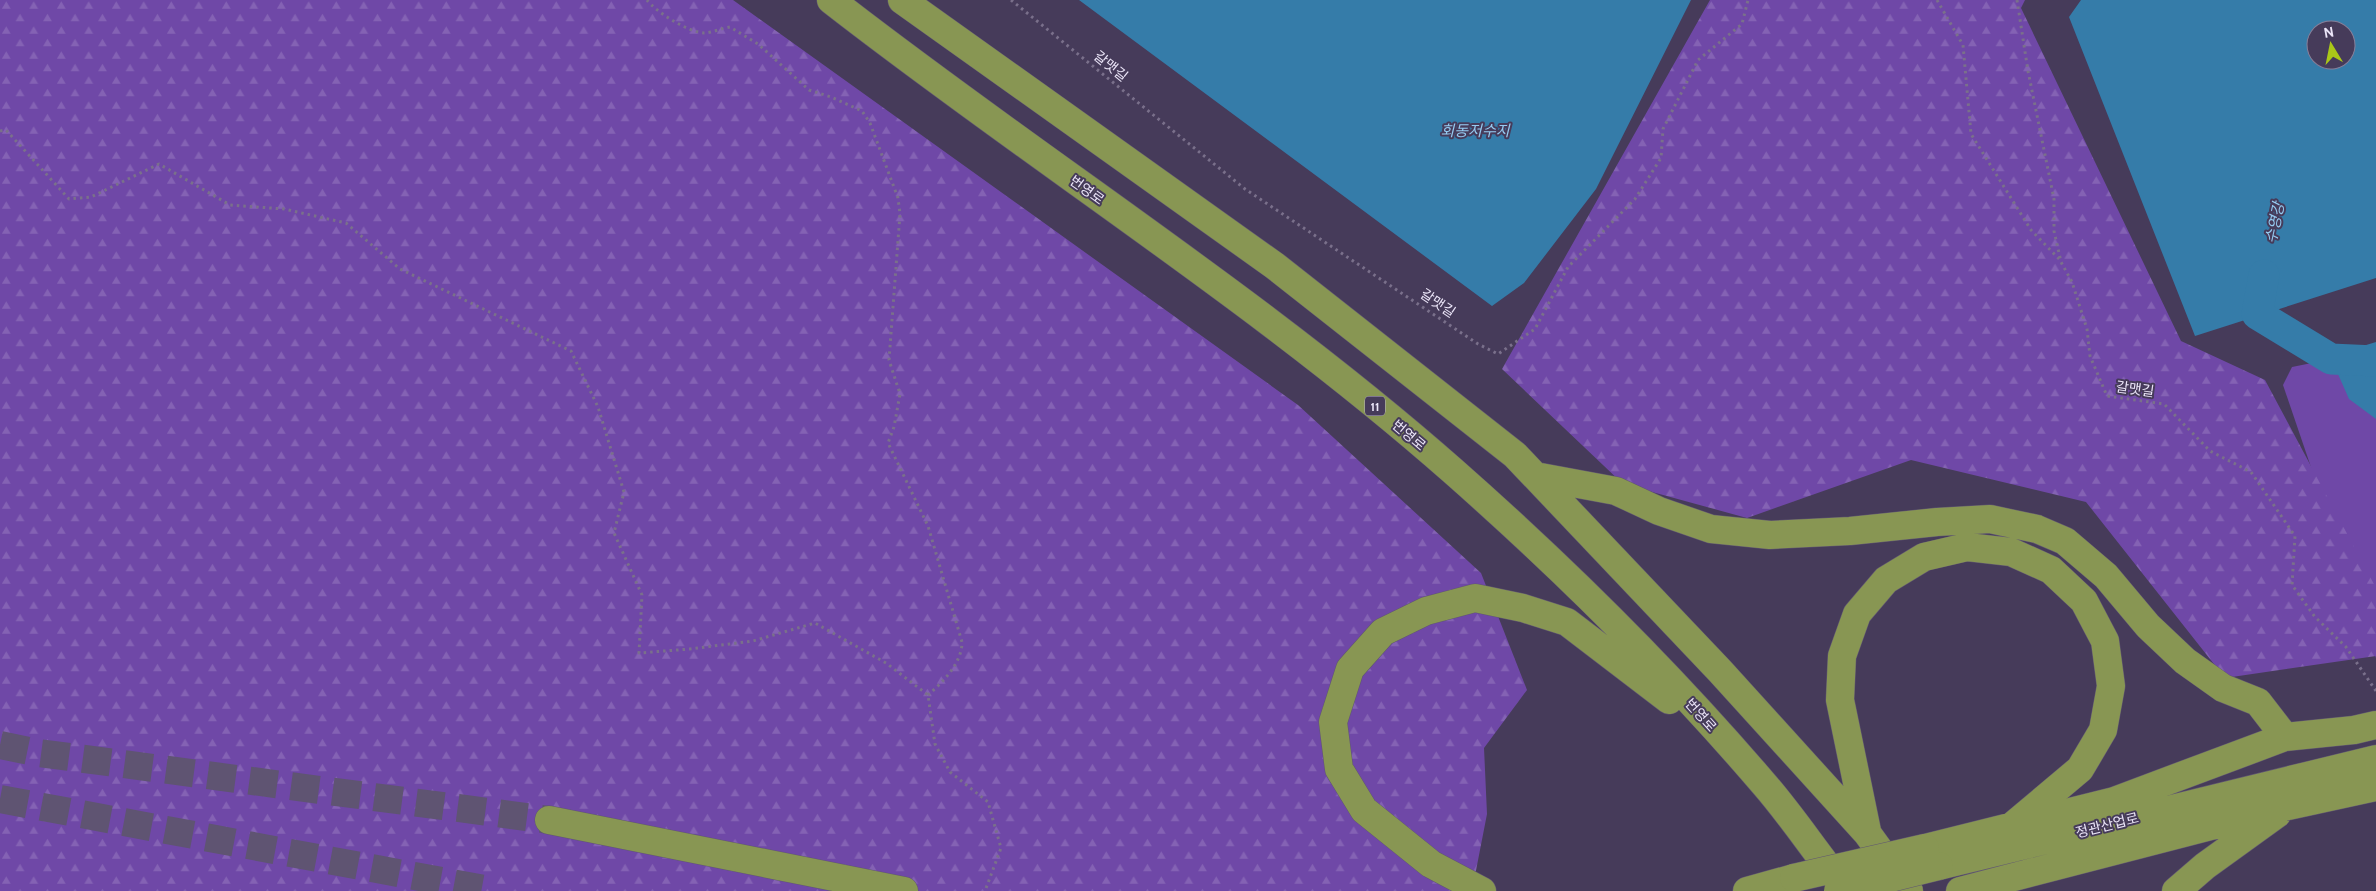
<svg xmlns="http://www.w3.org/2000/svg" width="2376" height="891" font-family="Cabin,'Noto Sans KR',sans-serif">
	<defs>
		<pattern id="forest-firs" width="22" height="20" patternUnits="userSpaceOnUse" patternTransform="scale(1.25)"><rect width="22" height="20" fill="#6f48a7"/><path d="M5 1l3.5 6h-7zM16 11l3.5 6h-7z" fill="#8462b4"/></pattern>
	</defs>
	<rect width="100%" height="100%" fill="#463b5a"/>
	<path fill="#6f48a7" d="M2376,350V658L2283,385L2292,367Z"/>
	<path fill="url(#forest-firs)" d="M0,0H733L1298,405L1481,573L1527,690L1484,748L1487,814L1472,891H0Z
		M1710,0H2025L2021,8L2181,341L2265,380L2376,588V656L2225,678L2086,502L1911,460L1747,518L1623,484L1502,369Z"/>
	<path fill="#357ca9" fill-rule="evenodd" d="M1079,0H1691L1596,189L1524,283L1492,306Z
		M2081,0H2376V278L2195,336L2069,17ZM2316,30H2346V60H2316Z
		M2376,342V419L2349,399L2330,356Z"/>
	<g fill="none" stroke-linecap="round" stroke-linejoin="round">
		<path stroke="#357ca9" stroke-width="31" d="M2264,275L2257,314L2331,359L2376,361"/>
		<path stroke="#5f5472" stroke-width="28" stroke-dasharray="28 14" stroke-linecap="butt" d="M0,745L39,753L549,820
			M0,799L495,891"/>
		<g stroke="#615872" stroke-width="29">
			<path id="trunk" d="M831,0C1036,160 1258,299 1453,471C1563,568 1669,673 1764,784C1792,816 1816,853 1843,886
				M902,0L1275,266L1515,455L1720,671L1867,833L1909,891
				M1535,476L1616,491L1659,511L1711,529L1770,535L1850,531L1937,522L1990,519L2037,529L2065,541L2106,576L2148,626L2185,661L2223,688L2258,702L2285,737
				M549,820L904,891
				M1867,831L1840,700L1842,656L1857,614L1886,580L1924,557L1967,547L2011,552L2051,570L2084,601L2105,641L2111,686L2103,730L2080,769L2011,827
				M1925,848L2114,801L2285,737L2354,730L2376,725
				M1939,866L2376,759
				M1482,891L1431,864L1364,810L1339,769L1333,722L1350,669L1383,632L1426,611L1475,598L1523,608L1567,622L1669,700
				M1747,891L1794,878
				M1960,891L2288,806L2376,787
				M2176,891L2205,866L2277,814"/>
		</g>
		<path stroke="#7a708b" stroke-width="3" stroke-dasharray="2.5 4" stroke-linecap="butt" d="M647,0C656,12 688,32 704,33C712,33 722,28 730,27L758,44L809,90L831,97L862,111L870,123L898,198L900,214L889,360L900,394L894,427L888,443L928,526L962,642C962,663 943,682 928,695
			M1011,0L1245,189L1478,344L1498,354L1535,329L1568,267L1635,199L1661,158L1663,129L1698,60L1742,24L1748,0
			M1937,0L1963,45L1971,134L2031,230L2061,261
			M2017,0L2028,71L2054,199V231L2061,262L2072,282L2087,329L2090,356L2107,396L2164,404L2210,451L2251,472L2295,536L2292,585L2315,617L2346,647L2376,691
			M0,131L6,130L69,199L91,197L159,164L230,205L284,209L346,223L400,269L571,351L598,407L624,492L614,533L642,595L639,653L690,649L753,641L815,623L886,663L928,695L935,744L950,772L988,802L1001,848L985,891"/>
		<use href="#trunk" stroke="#889653" stroke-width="28"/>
		<g stroke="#615872" stroke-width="29" stroke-linecap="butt">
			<path id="trunk-bridge" d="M1794,878L1925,848
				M1838,891L1939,866"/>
		</g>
		<use href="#trunk-bridge" stroke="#889653" stroke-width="28"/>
	</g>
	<g text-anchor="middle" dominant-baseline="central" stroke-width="4" stroke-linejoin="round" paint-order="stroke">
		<rect fill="#463b5a" stroke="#bab2c9" stroke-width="1" x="1365" y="396.5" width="20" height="19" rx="4"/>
		<g font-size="12" font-weight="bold" fill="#ebe5f8">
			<text x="1375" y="406">11</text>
		</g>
		<g font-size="14" fill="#ebe5f8" stroke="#463b5a">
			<text transform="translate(1111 66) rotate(39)">갈맷길</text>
			<text transform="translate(1087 190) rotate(36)">번영로</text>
			<text transform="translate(1438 303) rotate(34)">갈맷길</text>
			<text transform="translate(2135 389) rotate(8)">갈맷길</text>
			<text transform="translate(1409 435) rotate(40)">번영로</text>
			<text transform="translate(1701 715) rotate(48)">번영로</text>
			<text transform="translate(2107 825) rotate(-14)">정관산업로</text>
		</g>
		<g font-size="15" font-style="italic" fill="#95cbf1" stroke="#463b5a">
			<text x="1475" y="131">회동저수지</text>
			<text transform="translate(2275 223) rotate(-78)">수영강</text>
		</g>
	</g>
	<g transform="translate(2331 45) rotate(350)"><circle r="24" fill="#463b5a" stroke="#887f99"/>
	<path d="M0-4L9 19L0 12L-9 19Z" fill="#aac718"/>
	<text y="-8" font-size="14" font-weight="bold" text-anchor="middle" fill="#ebe5f8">N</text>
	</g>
</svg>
